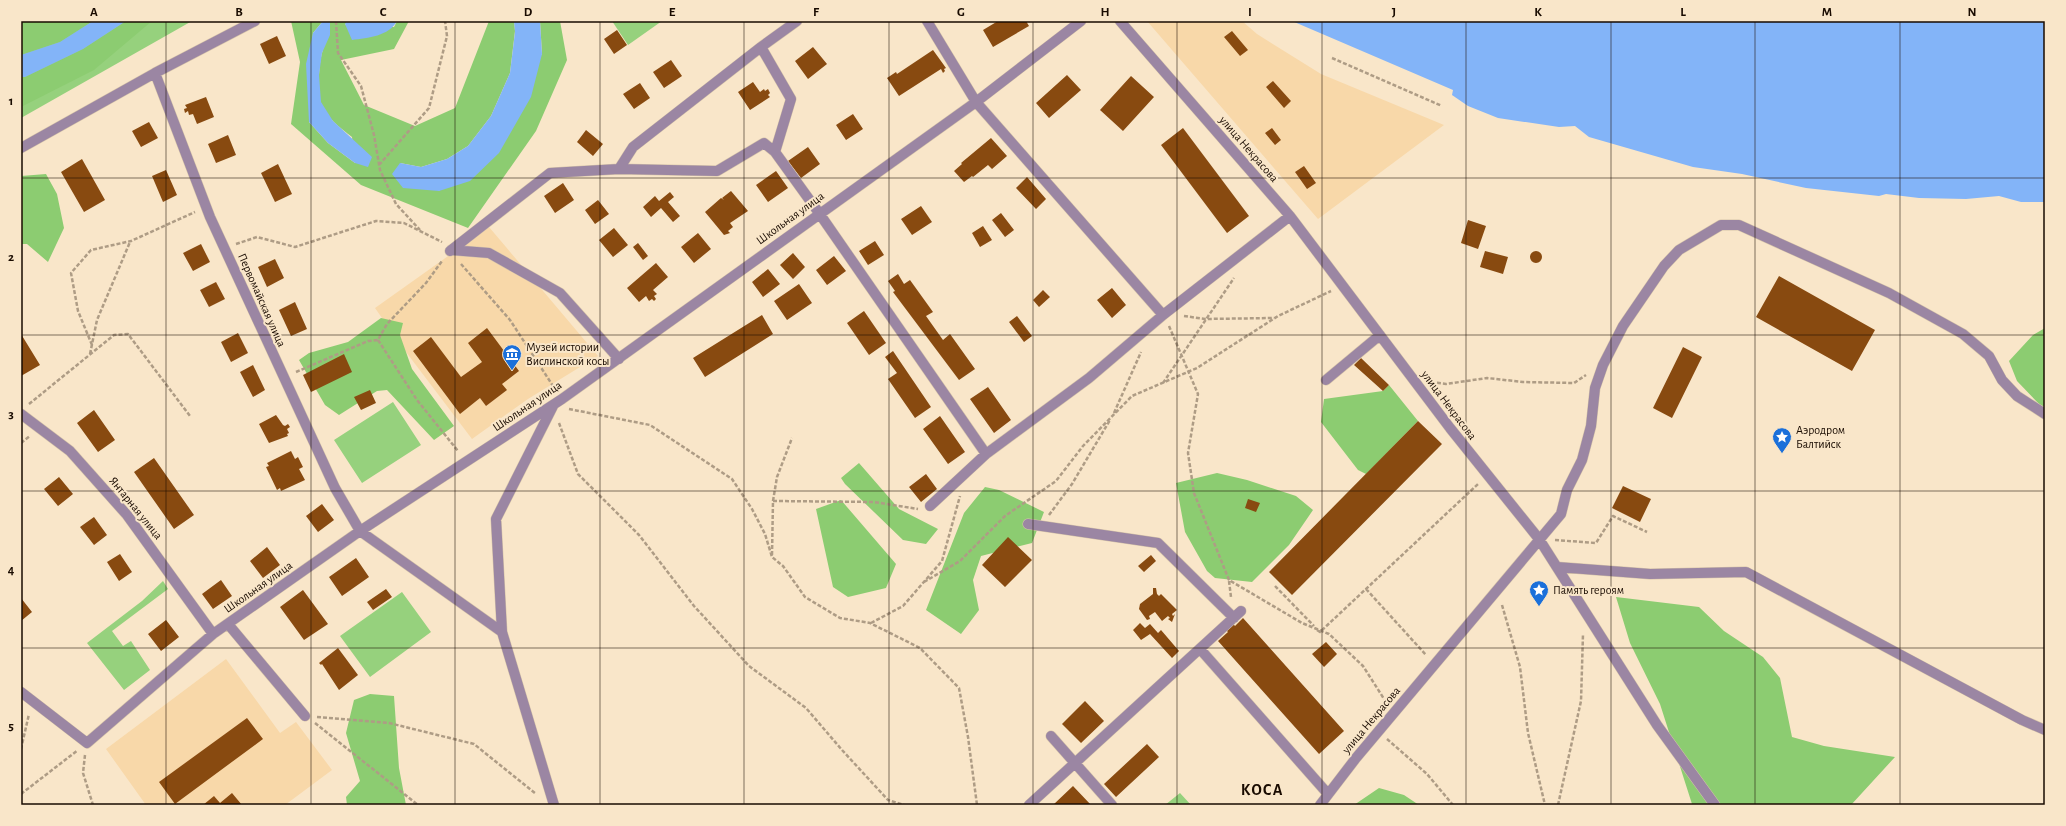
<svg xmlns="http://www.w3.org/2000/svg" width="2066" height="826" font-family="'Alegreya Sans',sans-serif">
	<rect width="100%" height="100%" fill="#f9e6c9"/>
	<path fill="#f8d8a9" d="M1147,21H1242L1257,34L1321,74L1444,125L1318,219Z
		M489,227L598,356L528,399L472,439L403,348L375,308Z
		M226,659L280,733L296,722L332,770L285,805H146L106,749Z"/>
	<path fill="#96d17d" d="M21,21H192L21,118Z
		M612,21H662L628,45Z
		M393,402L421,445L362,483L334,440Z
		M163,581L168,589L112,631L123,646L131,641L150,670L124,690L87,643L142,601Z
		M402,592L431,632L370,677L340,636Z
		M1180,793L1191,805H1165Z"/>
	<path fill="#8ccc71" d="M21,21H93L60,42L21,55Z
		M126,21H152L94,70L21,107V77H25L83,49Z
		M291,21H323L313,33L309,122L328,143L355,163L352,137C340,128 326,117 321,103C317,92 319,64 322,53C325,40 332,36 329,21H347L345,25L394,27L397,21H409L394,49L341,60L364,105L415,126L455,108L489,21H514L515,31L510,73L491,116L468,146L447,159L421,167L400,163L439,191L542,54L540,21H560L567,60L536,131L468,228L361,185L291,124L300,62Z
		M46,174L57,194L64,228L48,262L27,244H21V176Z
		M381,318L403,323L400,335L412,369L454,426L434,440L387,390L377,391L339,415L325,405L299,360L309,353L348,342Z
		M2045,328V407L2040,405L2017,381L2009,361L2033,335Z
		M1389,385L1418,421L1366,474L1358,470L1321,422L1324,399L1383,391Z
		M859,463L899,509L938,529L926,544L903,540L845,484L841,478Z
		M1217,473L1247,480L1296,496L1313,510L1289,545L1252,582L1215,578L1207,571L1185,532L1176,483Z
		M985,487L999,490L1044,512L1032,543L981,556L973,580L979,610L961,634L926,610L964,513Z
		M841,500L896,564L886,588L848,597L833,587L816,509Z
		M1616,597L1699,607L1724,631L1763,657L1780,678L1792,737L1824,746L1895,757L1851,805L1692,804L1660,704L1630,643Z
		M370,694L394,696L399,768L406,805H347L346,797L360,781L346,733L354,700Z
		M1379,788L1404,795L1419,805H1354Z"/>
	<path fill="#83b4f8" d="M93,21H126L83,49L25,77H21V55L60,42Z
		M323,21H330V35L322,53L319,75L321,102L333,121L372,157L368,167L355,163L328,143L309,122L306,64L313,33Z
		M347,21H397C389,36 368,38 352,40L345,24Z
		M514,21H540L542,54L531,97L499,153L470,181L439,191L403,188L392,174L400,163L421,167L447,159L468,146L491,116L510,73L515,32Z
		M1292,21H2045V202H2021L1999,196L1966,199L1919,198L1886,194L1879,196L1806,188L1742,174L1693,167L1589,137L1575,126L1559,127L1498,118L1468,106L1452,95L1453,90Z"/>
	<path fill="#884a10" d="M998,21H1026L1029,26L993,47L983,30Z
		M617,30L627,45L614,54L604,39Z
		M1232,31L1248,50L1240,56L1224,37Z
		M277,36L286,56L269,64L260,44Z
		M813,47L827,64L808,79L795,61Z
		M933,50L946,68L944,69L945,71L943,73L941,69L899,96L887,78L896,72L897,74Z
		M671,60L682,76L664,88L653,72Z
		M1067,75L1081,90L1049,118L1036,103Z
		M1131,76L1154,97L1123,131L1100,110Z
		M1273,81L1291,101L1284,108L1266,87Z
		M753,82L760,92L764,89L765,91L768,89L770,93L768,95L770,97L750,110L738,92Z
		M640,83L650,98L634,109L623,94Z
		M206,97L214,117L197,124L193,114L189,115L188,111L185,113L184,109L187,108L185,105Z
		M853,114L863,129L846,140L836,125Z
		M149,122L158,138L141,147L132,131Z
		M1183,128L1249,216L1227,233L1161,145Z
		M1272,128L1281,140L1275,145L1265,133Z
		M586,130L603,144L593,156L577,142Z
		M228,135L236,155L216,163L208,144Z
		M991,138L1007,156L992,169L988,165L973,177L972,176L964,182L954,171L962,164L961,163Z
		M808,147L820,164L801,178L788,161Z
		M82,159L105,200L84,212L61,172Z
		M278,164L292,194L275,202L261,173Z
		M1304,166L1316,183L1307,189L1295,172Z
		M166,170L177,195L163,202L152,176Z
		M776,171L788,188L768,202L756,185Z
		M1027,177L1046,199L1036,209L1016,188Z
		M563,183L574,200L555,213L544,196Z
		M731,191L748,211L730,223L733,227L728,231L730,233L724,235L705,212L721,198L724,200L722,198Z
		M670,192L674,197L668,202L680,216L673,222L661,208L651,217L643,207L655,196L659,201Z
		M598,200L609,214L595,224L585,210Z
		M921,206L932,222L912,235L901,219Z
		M1001,213L1014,230L1005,237L992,220Z
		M1468,220L1486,226L1478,249L1461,243Z
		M983,226L992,240L980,247L972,233Z
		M614,228L628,245L613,257L599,240Z
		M698,233L711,249L694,263L681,247Z
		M875,241L884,255L868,265L859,251Z
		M638,243L648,256L643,260L633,247Z
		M201,244L210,262L193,271L183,253Z
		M1530 257a6 6 0 1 1 12 0a6 6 0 1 1-12 0Z
		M1485,251L1508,257L1503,274L1480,267Z
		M793,253L805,267L793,279L780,265Z
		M834,256L846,271L827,285L816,270Z
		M275,259L284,278L267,287L258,267Z
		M656,263L668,277L653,290L657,294L654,296L656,299L654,301L652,299L649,301L646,296L639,302L627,288Z
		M768,269L780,284L763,297L752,282Z
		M898,274L904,284L910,280L933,312L926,316L943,340L950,334L975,369L959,380L893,292L895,291L888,281Z
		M1779,276L1875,330L1852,371L1756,317Z
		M216,282L225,299L209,307L200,290Z
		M799,284L812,303L787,320L774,301Z
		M1112,288L1126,305L1112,318L1097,300Z
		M1043,290L1050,297L1039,307L1033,300Z
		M295,302L307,329L291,336L279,310Z
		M864,311L886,343L869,355L847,323Z
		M762,315L773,334L705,377L693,358Z
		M1017,316L1032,336L1024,342L1009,322Z
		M487,328L519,371L502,384L507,390L486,406L480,398L460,414L413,351L431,337L461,377L482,362L468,343Z
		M238,333L248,353L231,362L221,342Z
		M21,334L40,365L21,376Z
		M1683,347L1702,357L1672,418L1653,408Z
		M893,351L931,407L915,418L888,379L897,373L885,357Z
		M344,354L352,372L311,392L303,375Z
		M1361,358L1389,385L1383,391L1354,365Z
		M253,365L265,390L253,397L240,372Z
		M988,387L1011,420L994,433L970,399Z
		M370,390L376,403L361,410L354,397Z
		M94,410L115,440L98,452L77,423Z
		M276,415L283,425L285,426L288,424L290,427L287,429L289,433L287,434L288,436L269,443L259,424Z
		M940,416L965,452L948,464L923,429Z
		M1418,421L1442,444L1292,595L1269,572Z
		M291,451L295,459L298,457L303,467L299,469L305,480L281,491L280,488L277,490L266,467L269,466L267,463Z
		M154,458L194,515L174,529L134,472Z
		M926,474L937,489L921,502L909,487Z
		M59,477L73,494L58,506L44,489Z
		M1623,486L1651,499L1640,522L1612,508Z
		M1248,499L1260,503L1256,512L1245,508Z
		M322,504L334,520L318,532L306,516Z
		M94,517L107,535L94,545L80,527Z
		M1008,537L1032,560L1005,587L982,565Z
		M267,547L280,565L263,578L250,561Z
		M120,554L132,572L119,581L107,562Z
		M1151,555L1156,561L1144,572L1138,566Z
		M356,558L369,577L342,596L329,577Z
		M221,580L232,596L213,609L202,594Z
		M1153,588H1156L1157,594L1159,596L1161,594L1177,610L1172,614L1173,616L1175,614L1172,622L1168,619L1170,618L1168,616L1162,621L1155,612L1149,616L1150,619L1147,620L1139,609L1140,604L1153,594Z
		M386,589L392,597L373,610L367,602Z
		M303,590L328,624L304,640L280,607Z
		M21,598L32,612L21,621Z
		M1228,618L1235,626L1243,618L1344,731L1319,754L1218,641L1228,632L1221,625Z
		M166,620L179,637L161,651L148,634Z
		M1140,623L1145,628L1150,624L1158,633L1161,630L1179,651L1172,658L1150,634L1141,640L1133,630Z
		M1326,642L1337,654L1324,667L1312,654Z
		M338,648L358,675L339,690L322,664L321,665L319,663Z
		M1085,701L1104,721L1081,743L1062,724Z
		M247,718L263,739L175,804L159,782Z
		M1147,744L1159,757L1116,797L1104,784Z
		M1073,786L1091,805H1053Z
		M232,793L242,805H203L214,796L220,803Z"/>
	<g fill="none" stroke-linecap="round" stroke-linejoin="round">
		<g stroke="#d5c3a9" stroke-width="11">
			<path id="minor" d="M927,21L976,102L1163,315
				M1120,21L1290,216L1450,428L1539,539L1657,725L1715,805
				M155,73L210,217L335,488L360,531L502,632
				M21,148L155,73L255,21
				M775,152L791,99L761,47L797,21
				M619,169L633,147L761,47
				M451,250L489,253L560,293L619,359
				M450,251L550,173L619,169L717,171L764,143L775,152L819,213L986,454
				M1326,380L1380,335
				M553,406L496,519L502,632L554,805
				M21,414L70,451L127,515L213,634
				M930,506L986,454L1089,378L1163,315L1290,216
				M1028,524L1158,543L1234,618
				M1557,567L1650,574L1746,572L2022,720L2045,730
				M228,624L305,716
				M1200,649L1328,794
				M21,692L87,743L213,634L360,531L562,399L976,102L1081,21
				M1051,736L1112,805
				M1029,805L1241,611
				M1320,805L1356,758L1561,514L1567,490L1582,460L1591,426L1595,388L1603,365L1623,326L1664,266L1679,250L1721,225H1739L1889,293L1963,334L1989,356L2002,380L2017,396L2045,414"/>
		</g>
		<path stroke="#ae9c85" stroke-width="2.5" stroke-dasharray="4 2" stroke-linecap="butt" d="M336,21L338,53L361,86L374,135L380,170L396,204L420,230
			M1332,58L1442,106
			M379,165L429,108L447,36L445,21
			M236,244L257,237L295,247L376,221L404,223L442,242
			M461,264L510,320L555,389
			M1184,316L1205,319L1274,318
			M1169,326L1198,394L1188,453L1194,493L1229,580L1302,623L1329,634L1363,666L1386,702
			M378,340L417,400L458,451
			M92,345L78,311L71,273L91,250L131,241L195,212
			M90,354L97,320L130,242
			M296,372L368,341L378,340L387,324L426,283L442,261
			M1431,382L1446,384L1487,378L1523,382L1574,383L1586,375
			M1163,383L1234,278
			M29,404L114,335L128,334L190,416
			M569,409L650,425L732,479L752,509L765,534L772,557L783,566L805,597L840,618L870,623L920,648L959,688L968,737L977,805
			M1114,413L1141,352
			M559,423L578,474L639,535L694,606L749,666L806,708L842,750L888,800L904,805
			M21,443L30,436
			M773,501L874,502L918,509
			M1049,515L1072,484L1110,420
			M1555,540L1596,543L1613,516L1647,532
			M772,555L773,501L777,477L792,438
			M1229,581L1231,597
			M924,582L960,561L1005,516L1056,481L1083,446L1132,396L1197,368L1278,316L1331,291
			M1275,586L1314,626
			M1366,589L1426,655
			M1502,605L1520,667L1528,733L1545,805
			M871,623L903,606L942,561L960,496
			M1317,630L1320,632L1478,484
			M317,717L389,723L474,744L536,794
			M315,723L418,805
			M1387,739L1427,774L1453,805
			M21,749L29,714
			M85,755L83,773L93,805
			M21,794L78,750
			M1558,805L1581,701L1583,634"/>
		<use href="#minor" stroke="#9b86a3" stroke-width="10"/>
	</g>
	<path fill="none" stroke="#190b00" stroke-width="1" stroke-opacity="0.55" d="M166,21V805M311,21V805M455,21V805M600,21V805M744,21V805M889,21V805M1033,21V805M1177,21V805M1322,21V805M1466,21V805M1611,21V805M1755,21V805M1900,21V805M21,178H2045M21,335H2045M21,491H2045M21,648H2045"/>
	<defs>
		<g id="museum-pin" transform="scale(1)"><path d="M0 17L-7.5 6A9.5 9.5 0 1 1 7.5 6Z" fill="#1b70da" stroke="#f9e6c9"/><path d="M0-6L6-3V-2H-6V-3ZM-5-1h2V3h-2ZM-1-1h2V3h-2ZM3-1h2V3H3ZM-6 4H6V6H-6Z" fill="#fff"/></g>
		<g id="sight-pin" transform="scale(1)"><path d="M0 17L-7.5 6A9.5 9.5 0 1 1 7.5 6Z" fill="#1b70da" stroke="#f9e6c9"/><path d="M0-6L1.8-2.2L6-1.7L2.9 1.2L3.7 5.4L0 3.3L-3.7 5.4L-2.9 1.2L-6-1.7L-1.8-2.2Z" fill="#fff"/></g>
	</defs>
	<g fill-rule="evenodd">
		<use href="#museum-pin" x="512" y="354"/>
		<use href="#sight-pin" x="1782" y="437"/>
		<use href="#sight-pin" x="1539" y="590"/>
	</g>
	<g text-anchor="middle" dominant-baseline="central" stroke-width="4" stroke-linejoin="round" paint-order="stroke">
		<g font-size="12" fill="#190b00" stroke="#f9e6c9">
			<text transform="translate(1249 149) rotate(49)">улица Некрасова</text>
			<text transform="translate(790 218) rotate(-36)">Школьная улица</text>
			<text transform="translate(262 300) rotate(66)">Первомайская улица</text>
			<text transform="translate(1449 405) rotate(53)">улица Некрасова</text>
			<text transform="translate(527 406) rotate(-34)">Школьная улица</text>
			<text transform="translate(136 508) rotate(51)">Янтарная улица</text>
			<text transform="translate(258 587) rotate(-35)">Школьная улица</text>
			<text transform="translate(1371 720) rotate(-50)">улица Некрасова</text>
		</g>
		<g font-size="12" fill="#190b00" stroke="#f9e6c9" text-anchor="start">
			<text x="526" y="347">Музей истории<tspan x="526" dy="14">Вислинской косы</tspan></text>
			<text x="1796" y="430">Аэродром<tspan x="1796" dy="14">Балтийск</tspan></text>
			<text x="1553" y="590">Память героям</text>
		</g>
		<g font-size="16" font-weight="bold" letter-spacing="1" fill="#190b00" stroke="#f9e6c9">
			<text x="1262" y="790">КОСА</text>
		</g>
	</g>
	<rect width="2066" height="826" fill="none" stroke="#f9e6c9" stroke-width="44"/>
	<rect x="22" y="22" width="2022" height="782" fill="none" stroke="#190b00" stroke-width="1.5"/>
	<g font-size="13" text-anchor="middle" font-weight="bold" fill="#190b00">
		<text x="94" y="16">A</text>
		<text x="239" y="16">B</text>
		<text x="383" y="16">C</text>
		<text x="528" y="16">D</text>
		<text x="672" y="16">E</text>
		<text x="816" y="16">F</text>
		<text x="961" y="16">G</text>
		<text x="1105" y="16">H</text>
		<text x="1250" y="16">I</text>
		<text x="1394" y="16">J</text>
		<text x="1538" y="16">K</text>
		<text x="1683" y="16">L</text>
		<text x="1827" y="16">M</text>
		<text x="1972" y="16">N</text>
		<text x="11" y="105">1</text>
		<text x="11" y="261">2</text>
		<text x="11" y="418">3</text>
		<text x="11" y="574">4</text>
		<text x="11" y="730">5</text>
	</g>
</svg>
